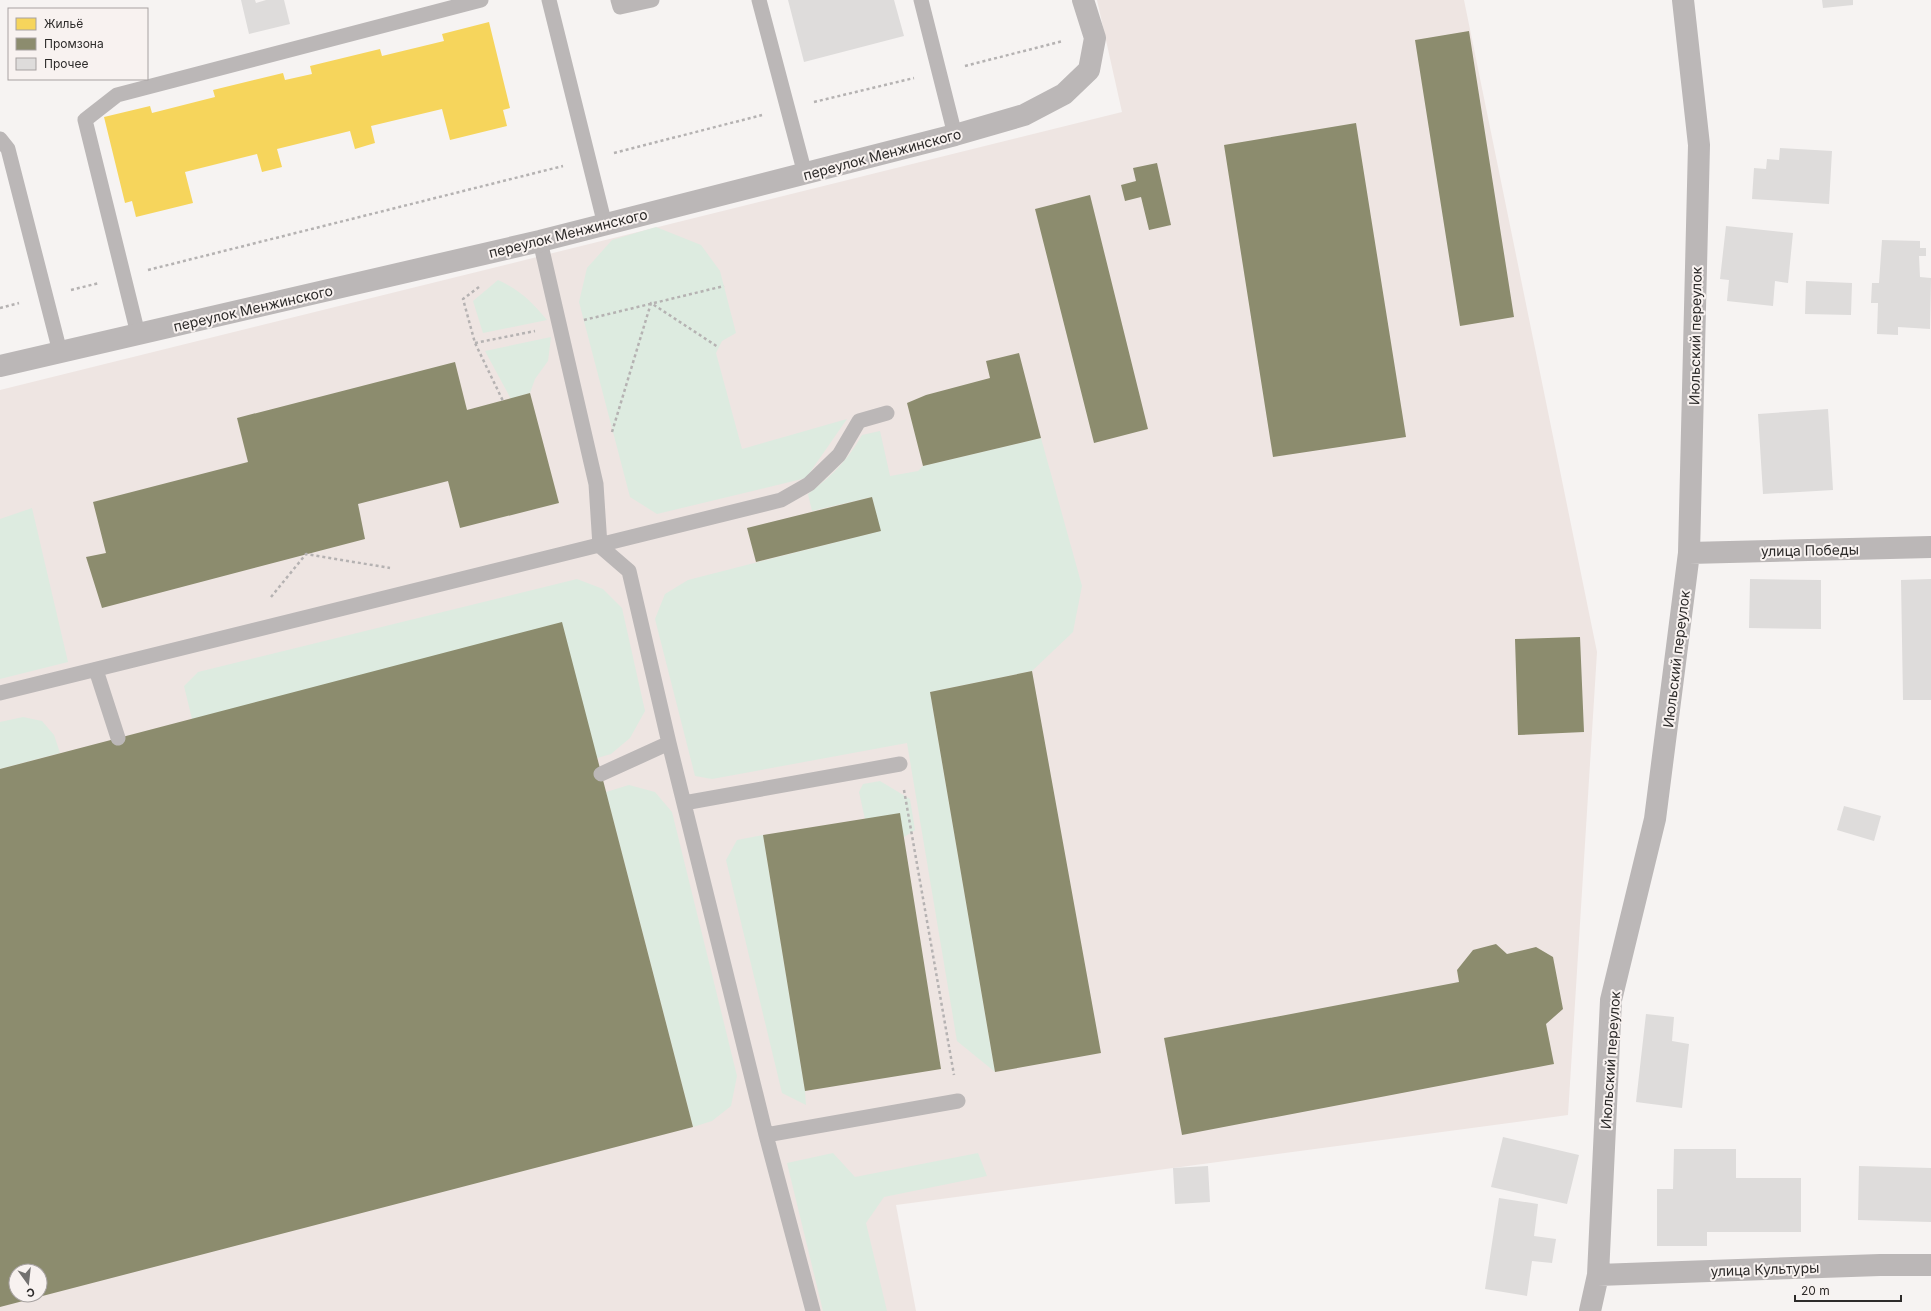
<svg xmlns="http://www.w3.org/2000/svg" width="1931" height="1311" font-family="Inter,sans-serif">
	<rect width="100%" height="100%" fill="#f6f3f2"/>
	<path fill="#eee5e2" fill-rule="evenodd" d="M1097,0H1464L1597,652L1568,1115L896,1205L916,1311H0V390L1122,112ZM16,1271H40V1295H16Z"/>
	<path fill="#ddebe0" d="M656,227L701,245L720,271L736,333L722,341L716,353L742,449L847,419L806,478L657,514L630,497L579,302L587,268L612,240Z
		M498,280C520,290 532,302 547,320L483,333L473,301Z
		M551,337L548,361L535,379L530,393L511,399L485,351Z
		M880,431L890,476L918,471L923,466L1041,438L1082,586L1073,632L1032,671L930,692L995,1072L957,1041L907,743L712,779L695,776L655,619L665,594L688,580L880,531L872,497L812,511L808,494C832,476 847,461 862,435Z
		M32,508L68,662L0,679V519Z
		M577,579L603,589L622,608L645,711L630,738L611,754L597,758L192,719L184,686L198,672Z
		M23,717L42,721L54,735L60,753L0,769V722Z
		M880,781L910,799L915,830L904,837L865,819L859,792L863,784Z
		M629,785L655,792L672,812L737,1076L731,1106L712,1121L693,1127L606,792Z
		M763,835L805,1091L806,1105L782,1093L726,860L737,840Z
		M833,1153L855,1177L978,1153L987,1176L884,1197L866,1223L887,1311H823L787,1163Z"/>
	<path fill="#f6d55c" d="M489,22L510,108L503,110L507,126L450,140L442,109L371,126L375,143L355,149L350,131L277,149L282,167L262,172L257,154L185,172L193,203L136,217L132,201L125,203L104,117L150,106L152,113L215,97L213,90L283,73L285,80L312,74L310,66L380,49L382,56L444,41L442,34Z"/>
	<path fill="#8c8c6e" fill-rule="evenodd" d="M1469,31L1514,317L1460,326L1415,40Z
		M1356,123L1406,437L1273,457L1224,145Z
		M1157,163L1171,225L1149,230L1141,197L1125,201L1121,185L1136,181L1133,168Z
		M1090,195L1148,429L1094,443L1035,209Z
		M1019,353L1041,438L923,466L907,403L926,395L990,378L986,361Z
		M455,362L467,410L530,393L559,503L460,528L448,481L358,504L365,539L102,608L86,557L106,553L93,502L248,462L237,418Z
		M872,497L881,531L756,562L747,528Z
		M562,622L693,1127L0,1307V769ZM16,1271H40V1295H16Z
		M1580,637L1584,732L1518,735L1515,639Z
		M1032,671L1101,1053L995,1072L930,692Z
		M900,813L941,1069L805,1091L763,835Z
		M1496,944L1507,954L1536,947L1553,957L1563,1009L1546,1024L1554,1064L1182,1135L1164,1038L1459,982L1457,970L1473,950Z"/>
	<path fill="#dedcdb" d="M241,0H255L256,3L266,0H284L290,24L249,34Z
		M788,0H894L904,36L804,62Z
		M1822,0H1853V5L1823,8Z
		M1780,148L1832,151L1829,204L1752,199L1754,168L1766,169L1767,159L1779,160Z
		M1726,226L1793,233L1788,283L1775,281L1773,306L1727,301L1729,280L1720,279Z
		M1882,240L1920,241V248H1926V256H1919L1920,277L1931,278L1930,329L1898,327V335L1877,334L1878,303H1871L1872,283H1879Z
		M1806,281L1852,283L1851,315L1805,314Z
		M1828,409L1833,490L1763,494L1758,414Z
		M1750,579L1821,580V629L1749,628Z
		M1931,579V700H1903L1901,580Z
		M1844,806L1881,816L1874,841L1837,830Z
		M1646,1014L1674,1017L1672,1041L1689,1044L1682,1108L1636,1102Z
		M1503,1137L1579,1155L1567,1204L1491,1187Z
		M1674,1149H1736V1178H1801V1232H1707V1246H1657V1189H1673Z
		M1208,1166L1210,1202L1175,1204L1173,1168Z
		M1859,1166L1931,1168V1222L1858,1220Z
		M1499,1198L1538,1204L1534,1236L1556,1239L1552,1263L1532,1261L1527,1296L1485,1289Z"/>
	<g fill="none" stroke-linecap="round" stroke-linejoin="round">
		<path stroke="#b5b2b2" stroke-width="2.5" stroke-dasharray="3 3" stroke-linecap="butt" d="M965,66L1063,41
			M814,102L914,78
			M614,153L762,115
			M148,270L563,166
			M479,287L463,299L475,343L503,401
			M71,290L99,283
			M0,308L19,303
			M584,320L724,286
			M475,343L535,331
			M612,432L651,303L718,347
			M271,597L306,554L390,568
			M904,790L954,1075"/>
		<path stroke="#bbb7b7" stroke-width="15" d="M549,0L605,225
			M618,0L620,7L652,0
			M759,0L805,174
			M921,0L955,135
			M0,139L8,149L60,352
			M540,241L596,484L600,546L629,571L669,743L766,1135L813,1311
			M138,334L85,120L117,95L481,0
			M96,670L118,738
			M0,693L781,500L809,484L839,455L859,421L887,413
			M601,774L669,743
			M684,803L900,764
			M766,1135L958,1101"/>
		<path stroke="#bbb7b7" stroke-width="22" d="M0,366L540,241L955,135L1024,115L1064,94L1089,70L1095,38L1083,0
			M1689,553L1931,547
			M1598,1275L1880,1265H1931
			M1590,1311L1598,1275L1611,1000L1655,819L1689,553L1699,145L1683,0"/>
	</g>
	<g text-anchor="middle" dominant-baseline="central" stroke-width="4" stroke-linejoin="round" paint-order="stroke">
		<g font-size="14" fill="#2d2b2a" stroke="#f8f2f0">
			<text transform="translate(882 154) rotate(-15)">переулок Менжинского</text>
			<text transform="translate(568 233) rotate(-14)">переулок Менжинского</text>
			<text transform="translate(253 308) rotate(-13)">переулок Менжинского</text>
			<text transform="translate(1695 336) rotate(-89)">Июльский переулок</text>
			<text transform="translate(1810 550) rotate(-1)">улица Победы</text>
			<text transform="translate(1676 659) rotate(-83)">Июльский переулок</text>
			<text transform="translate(1610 1060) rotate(-86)">Июльский переулок</text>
			<text transform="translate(1765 1269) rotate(-2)">улица Культуры</text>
		</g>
	</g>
	<rect x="8" y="8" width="140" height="72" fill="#f8f2f0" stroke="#a7a2a1"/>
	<rect x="16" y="18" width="20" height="12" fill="#f6d55c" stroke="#a7a2a1"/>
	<text x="44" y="28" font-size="12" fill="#2d2b2a">Жильё</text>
	<rect x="16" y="38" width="20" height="12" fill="#8c8c6e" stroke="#a7a2a1"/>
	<text x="44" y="48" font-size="12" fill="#2d2b2a">Промзона</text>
	<rect x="16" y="58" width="20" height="12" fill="#dedcdb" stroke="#a7a2a1"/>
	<text x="44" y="68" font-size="12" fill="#2d2b2a">Прочее</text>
	<g transform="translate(28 1283) rotate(165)"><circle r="19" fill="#f8f2f0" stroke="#a7a2a1"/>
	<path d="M0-3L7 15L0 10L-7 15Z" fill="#737170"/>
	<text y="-6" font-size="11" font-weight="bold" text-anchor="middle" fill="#2d2b2a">С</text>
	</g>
	<path d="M1795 1295v6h106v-6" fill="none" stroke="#2d2b2a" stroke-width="2"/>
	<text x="1801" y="1295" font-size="12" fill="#2d2b2a" stroke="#f8f2f0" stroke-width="3" paint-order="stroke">20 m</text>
</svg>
